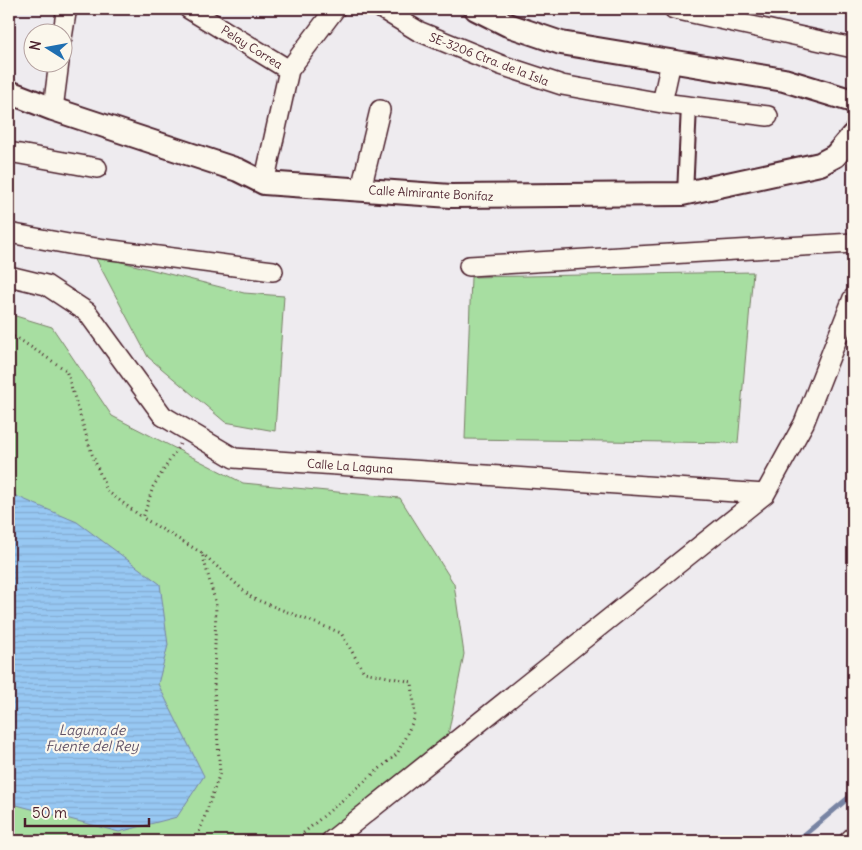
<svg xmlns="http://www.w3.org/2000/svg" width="862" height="850" font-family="Delius,sans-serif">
	<defs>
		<pattern id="water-rules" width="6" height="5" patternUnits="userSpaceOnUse" patternTransform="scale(1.25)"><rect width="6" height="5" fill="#97c8f3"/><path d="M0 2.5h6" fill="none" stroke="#84abd0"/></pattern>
	</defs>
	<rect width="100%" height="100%" fill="#eeebef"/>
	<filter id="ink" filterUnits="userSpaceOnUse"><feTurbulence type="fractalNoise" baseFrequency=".02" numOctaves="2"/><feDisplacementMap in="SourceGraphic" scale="10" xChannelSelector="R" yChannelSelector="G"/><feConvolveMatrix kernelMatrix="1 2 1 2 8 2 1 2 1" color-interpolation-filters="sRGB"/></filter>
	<g filter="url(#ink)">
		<path fill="#a7dea1" stroke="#787e66" d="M94,255L244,293L284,296L275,431L225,422L148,357Z
			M753,272L738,443L465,439L471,277Z
			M9,314L52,327L112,416L243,483L400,498L454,584L464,654L445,750L331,841H9Z"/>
		<path fill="url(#water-rules)" stroke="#7884a3" d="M9,493L77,522L160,584L168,645L158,684L204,776L177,817L119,832L9,803Z"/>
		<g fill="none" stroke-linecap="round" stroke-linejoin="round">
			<path stroke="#7884a3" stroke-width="5" d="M797,841L853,794"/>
			<g stroke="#4a1f2b" stroke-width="18">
				<path id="pedestrian" d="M685,194L689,106"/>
			</g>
			<g stroke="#4a1f2b" stroke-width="22">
				<path id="minor" d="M189,9L289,70
					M382,9L418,31L501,65L562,85L662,103L768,116
					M674,9L853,48
					M62,38L66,13L68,9
					M662,103L671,62
					M53,109L59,62
					M9,152L97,168
					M264,183L289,70L335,9
					M361,189L380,110
					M9,233L74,245L273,271
					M469,266L853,243
					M9,276L46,285L87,312L163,416L234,458L765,494
					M331,841L765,494L804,423L853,298
					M849,841L853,837"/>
			</g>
			<g stroke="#4a1f2b" stroke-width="26">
				<path id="tertiary" d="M476,9L508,25L561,43L784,80L853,101
					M9,92L53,109L238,170L264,183L451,196L682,194L820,164L835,156L853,135"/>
			</g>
			<path stroke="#4a1f2b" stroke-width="3" stroke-dasharray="1 4" stroke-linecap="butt" d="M9,335L17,338L66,370L92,454L107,491L143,518
				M180,444L153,487L143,518L202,553L216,604L214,687L220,773L196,841
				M202,553L252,598L341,633L364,672L412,682L415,717L397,754L294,841"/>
			<use href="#pedestrian" stroke="#fbf7ec" stroke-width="14"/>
			<use href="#minor" stroke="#fbf7ec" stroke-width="19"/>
			<use href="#tertiary" stroke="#fbf7ec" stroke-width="22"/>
		</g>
	</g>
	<g text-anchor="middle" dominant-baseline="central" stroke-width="4.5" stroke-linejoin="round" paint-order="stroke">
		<g font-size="12" fill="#4a1f2b" stroke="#fbf7ec">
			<text transform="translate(252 47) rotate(32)">Pelay Correa</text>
			<text transform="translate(489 59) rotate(21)">SE-3206 Ctra. de la Isla</text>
			<text transform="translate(431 193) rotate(3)">Calle Almirante Bonifaz</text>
			<text transform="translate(350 466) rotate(4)">Calle La Laguna</text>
		</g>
		<g font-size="14" font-style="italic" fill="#615267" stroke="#fbf7ec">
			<text x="92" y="730">Laguna de<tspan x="92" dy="16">Fuente del Rey</tspan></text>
		</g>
	</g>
	<rect width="862" height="850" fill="none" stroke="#fbf7ec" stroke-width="30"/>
	<rect x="15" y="15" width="832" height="820" fill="none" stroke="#4a1f2b" stroke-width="2" filter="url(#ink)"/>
	<g transform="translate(48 48) rotate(281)"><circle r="24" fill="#fbf7ec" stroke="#b4a19f"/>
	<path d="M0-4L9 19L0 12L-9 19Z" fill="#1f6fb2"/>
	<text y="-8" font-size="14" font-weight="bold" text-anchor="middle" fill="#4a1f2b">N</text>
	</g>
	<path d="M25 818v8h124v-8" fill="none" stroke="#4a1f2b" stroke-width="2.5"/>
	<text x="32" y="818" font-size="15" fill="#4a1f2b" stroke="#fbf7ec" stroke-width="4" paint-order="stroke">50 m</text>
</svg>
